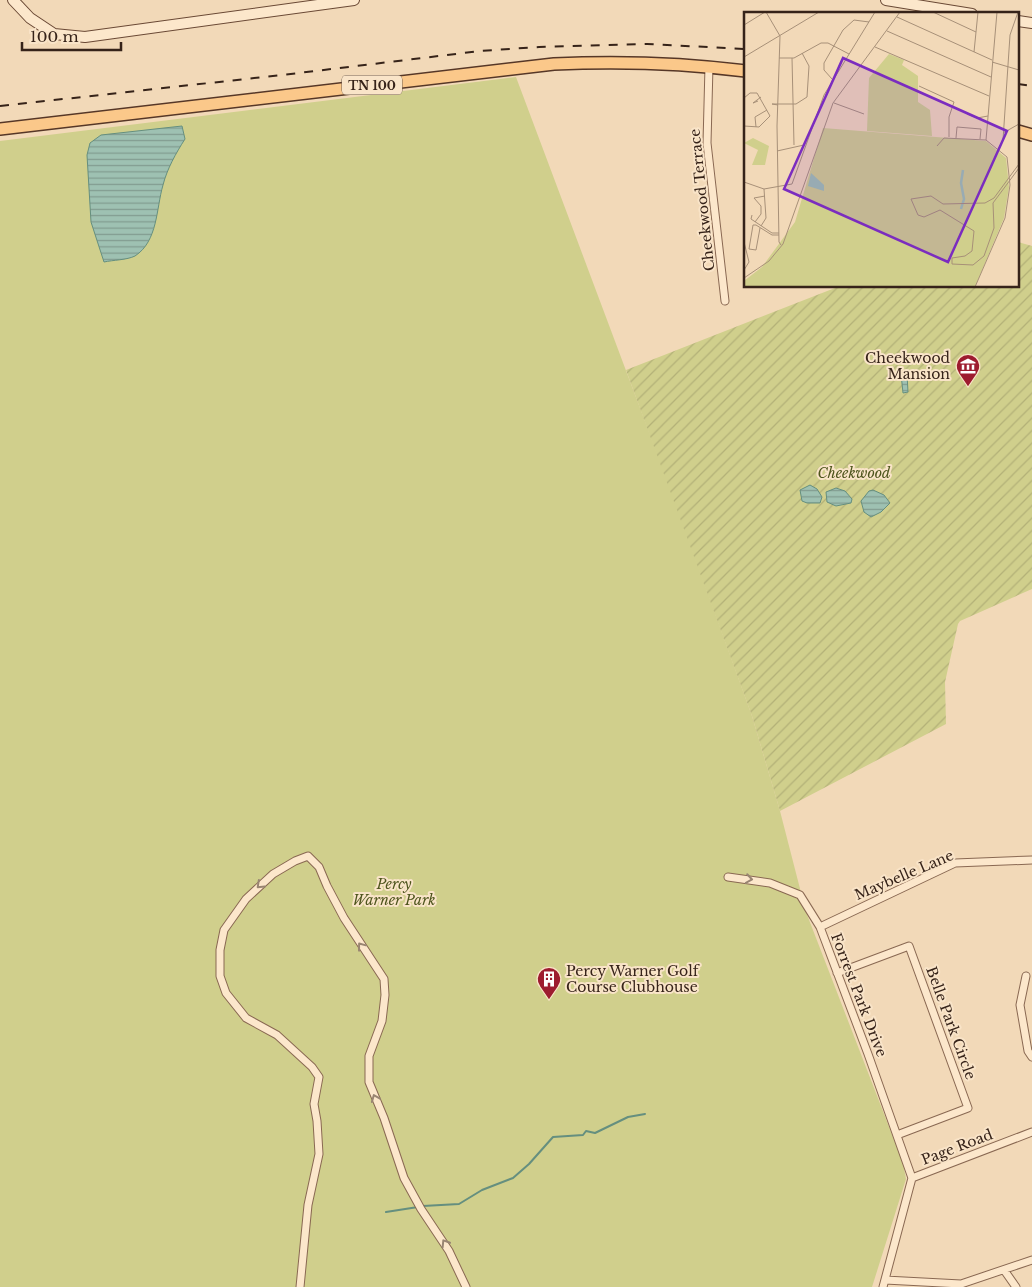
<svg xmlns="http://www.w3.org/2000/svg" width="1032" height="1287" font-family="'Libre Baskerville',serif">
	<defs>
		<pattern id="garden-furrows" width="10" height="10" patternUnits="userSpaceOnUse" patternTransform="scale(1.25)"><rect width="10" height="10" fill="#d0cf8c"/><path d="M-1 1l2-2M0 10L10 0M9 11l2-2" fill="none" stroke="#b3b178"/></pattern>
		<pattern id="water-rules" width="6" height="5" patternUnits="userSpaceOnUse" patternTransform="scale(1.25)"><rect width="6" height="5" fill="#9ec1b2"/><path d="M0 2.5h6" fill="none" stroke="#829c90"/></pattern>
	</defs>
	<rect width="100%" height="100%" fill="#f2d9b8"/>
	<path fill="#d0cf8c" d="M516,77L667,480L752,716L780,811L806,912L903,1163L906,1179L872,1287H0V141Z"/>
	<path fill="url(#garden-furrows)" d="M1018,242L1032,246V589L960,621L958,624L945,682L946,724L780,811L752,716L626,370L840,286H1018Z"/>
	<path fill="url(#water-rules)" stroke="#658f7f" d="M182,126L185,139C176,153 167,169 163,185C156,209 158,241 135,256C127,260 113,260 104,262L91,222L87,155L90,143L101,135Z
		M901,374H907L908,392L903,393Z
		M810,485L817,489L822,497L820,503H807L802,501L800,490Z
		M836,488L845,491L852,499L851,503L836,506L827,502L826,492Z
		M873,490L884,495L890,503L881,512L871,517L864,512L861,501L869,491Z"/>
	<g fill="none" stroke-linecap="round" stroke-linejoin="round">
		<path stroke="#658f7f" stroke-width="2" d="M423,1206L459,1204L482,1190L513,1178L529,1164L553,1137L583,1135L586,1131L595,1133L628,1117L645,1114
			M386,1212L418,1207"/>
		<g stroke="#896852" stroke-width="9">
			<path id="street" d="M709,66L707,143L725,301
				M728,877L770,883L800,895L820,927L868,1054L912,1178
				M820,927L955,863L1032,860
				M837,973L909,946L968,1108L897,1135
				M1026,976L1020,1005L1028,1051L1032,1057
				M912,1178L1032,1132
				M1004,1270L1016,1287
				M885,1280L961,1284L1032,1260
				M300,1287L308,1205L319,1154L317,1121L314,1104L319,1077L312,1067L277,1035L246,1018L226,993L220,976V950L224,930L246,899L273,874L295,861L308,856L319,867L327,886L344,918L384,979L385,995L382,1021L369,1056V1082L384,1118L404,1178L421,1209L449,1251L466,1287
				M883,1287L912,1178"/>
		</g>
		<g stroke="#6a4935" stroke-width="12">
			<path id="secondary" d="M13,0L30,18L54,34L85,37L354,0
				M886,0L972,14
				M1018,21L1032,23"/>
		</g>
		<g stroke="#563727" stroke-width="14">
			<path id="primary" d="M0,129L554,64C617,61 683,63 746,71
				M1018,131L1032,135"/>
		</g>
		<use href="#street" stroke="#fce7cb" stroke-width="7"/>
		<use href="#secondary" stroke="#fce7cb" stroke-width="10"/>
		<use href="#primary" stroke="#fbc88a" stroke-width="11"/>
		<path stroke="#362319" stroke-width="2" stroke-dasharray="9 9" stroke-linecap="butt" d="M1018,84L1032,86
			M0,106L282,75L480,51L539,47L647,44L746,49"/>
	</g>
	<defs><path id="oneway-chevron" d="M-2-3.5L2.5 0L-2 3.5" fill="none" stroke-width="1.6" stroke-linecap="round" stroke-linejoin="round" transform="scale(1.25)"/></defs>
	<g stroke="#998572">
		<use href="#oneway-chevron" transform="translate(749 879) rotate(9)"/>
		<use href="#oneway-chevron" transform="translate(260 885) rotate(137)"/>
		<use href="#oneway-chevron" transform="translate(361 946) rotate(-127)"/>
		<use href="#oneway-chevron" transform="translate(375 1098) rotate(-112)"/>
		<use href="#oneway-chevron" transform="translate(445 1243) rotate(-122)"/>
	</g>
	<defs>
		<g id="museum-pin" transform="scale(1.25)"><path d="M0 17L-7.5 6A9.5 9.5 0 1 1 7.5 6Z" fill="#9d1c2f" stroke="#f9e4c8"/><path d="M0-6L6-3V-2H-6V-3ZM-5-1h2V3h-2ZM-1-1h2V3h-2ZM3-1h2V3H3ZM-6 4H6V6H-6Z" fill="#fff"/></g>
		<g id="building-pin" transform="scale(1.25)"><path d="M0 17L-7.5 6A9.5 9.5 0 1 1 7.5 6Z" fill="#9d1c2f" stroke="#f9e4c8"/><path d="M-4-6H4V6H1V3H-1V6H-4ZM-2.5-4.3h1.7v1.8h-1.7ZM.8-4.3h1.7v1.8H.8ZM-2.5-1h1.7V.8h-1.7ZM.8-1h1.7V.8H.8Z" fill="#fff"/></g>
	</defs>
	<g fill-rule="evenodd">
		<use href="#museum-pin" x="968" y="366"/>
		<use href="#building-pin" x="549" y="979"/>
	</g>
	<g text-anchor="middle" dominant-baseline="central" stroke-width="4" stroke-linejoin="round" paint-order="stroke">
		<rect fill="#f9e4c8" stroke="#705d4e" stroke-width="1" x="342" y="75.5" width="60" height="19" rx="4"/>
		<g font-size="12" font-weight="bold" fill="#362319">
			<text x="372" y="85">TN 100</text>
		</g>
		<g font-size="14" fill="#362319" stroke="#f9e4c8">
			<text transform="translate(702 200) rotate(-96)">Cheekwood Terrace</text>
			<text transform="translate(904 875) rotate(-23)">Maybelle Lane</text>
			<text transform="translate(859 995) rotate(69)">Forrest Park Drive</text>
			<text transform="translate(951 1023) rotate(70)">Belle Park Circle</text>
			<text transform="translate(957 1147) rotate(-21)">Page Road</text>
		</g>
		<g font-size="14" fill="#362319" stroke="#f9e4c8" text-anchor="end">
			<text x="950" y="358">Cheekwood<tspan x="950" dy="16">Mansion</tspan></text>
			<text x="566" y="971" text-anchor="start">Percy Warner Golf<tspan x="566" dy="16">Course Clubhouse</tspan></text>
		</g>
		<g font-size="14" font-style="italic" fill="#4e551d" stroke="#f9e4c8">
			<text x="854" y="473">Cheekwood</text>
			<text x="394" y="884">Percy<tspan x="394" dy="16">Warner Park</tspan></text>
		</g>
	</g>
	<g transform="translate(744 12)">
		<rect width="275" height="275" fill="#f2d9b8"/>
		<path d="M79,116L242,129L262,146L265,175L260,206L231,275H0V269L18,255L51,210ZM9,126L25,134L21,153H8L14,138L0,131Z" fill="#d0cf8c"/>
		<path d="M145,42L160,48L158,53L174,64V90L186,98L188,124L123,119L125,66Z" fill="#d0cf8c"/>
		<path d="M67,161L80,173V179L64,174Z" fill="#9ec1b2"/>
		<path fill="none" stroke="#9ec1b2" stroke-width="2.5" d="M217,197L220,187L217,171L219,158"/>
		<path fill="none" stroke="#a79078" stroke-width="1" d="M22,0L36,24L33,114L35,230L37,233M189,0L232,20M153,5L248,48M0,13L21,0M143,19L247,65M131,35L245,84M230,40L234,0M0,45L75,0M35,46H50L77,31H84L105,42M48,46L50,133M248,50L275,58M88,67L80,58V51L99,18L110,8L125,10M175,74L210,90L205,105V125M0,86L6,81H13L26,104L15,115L0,114M14,89L9,91L17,85M90,91L120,102M34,93L28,92H52L63,85L65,54L58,41M223,102L233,106L244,104M12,115L11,105L23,98M259,121L275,112M212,126L213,115L237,117L236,127M242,128L253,0M193,134L200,126L242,128M254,137L259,128L266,23L274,0M33,139L60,133M275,152L250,186L241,191L199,192L187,184L167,187L174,203L180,205L196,198L230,219L228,239L221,244L208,246V252L229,253L240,244L250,216L249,191L275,156M0,170L20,177L48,172L80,83L131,0M8,203L7,207L28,221H35M11,210L17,202V194L10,186L21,184M17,214L22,206L20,177M16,216L12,238L5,237L9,213H12L28,223H35M0,230L5,250L0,258M0,266L25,249L39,232L89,91L156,0M231,275L261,206L266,173L263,145L242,128"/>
		<path fill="#7b2cbf" fill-opacity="0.15" stroke="#7b2cbf" stroke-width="2.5" d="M99,46L263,119L204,250L40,177Z"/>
		<rect width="275" height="275" fill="none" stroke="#362319" stroke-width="2.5"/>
	</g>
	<path d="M22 42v8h99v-8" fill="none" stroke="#362319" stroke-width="2.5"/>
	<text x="30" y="42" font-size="15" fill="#362319" stroke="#f9e4c8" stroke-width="4" paint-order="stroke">100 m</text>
</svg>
